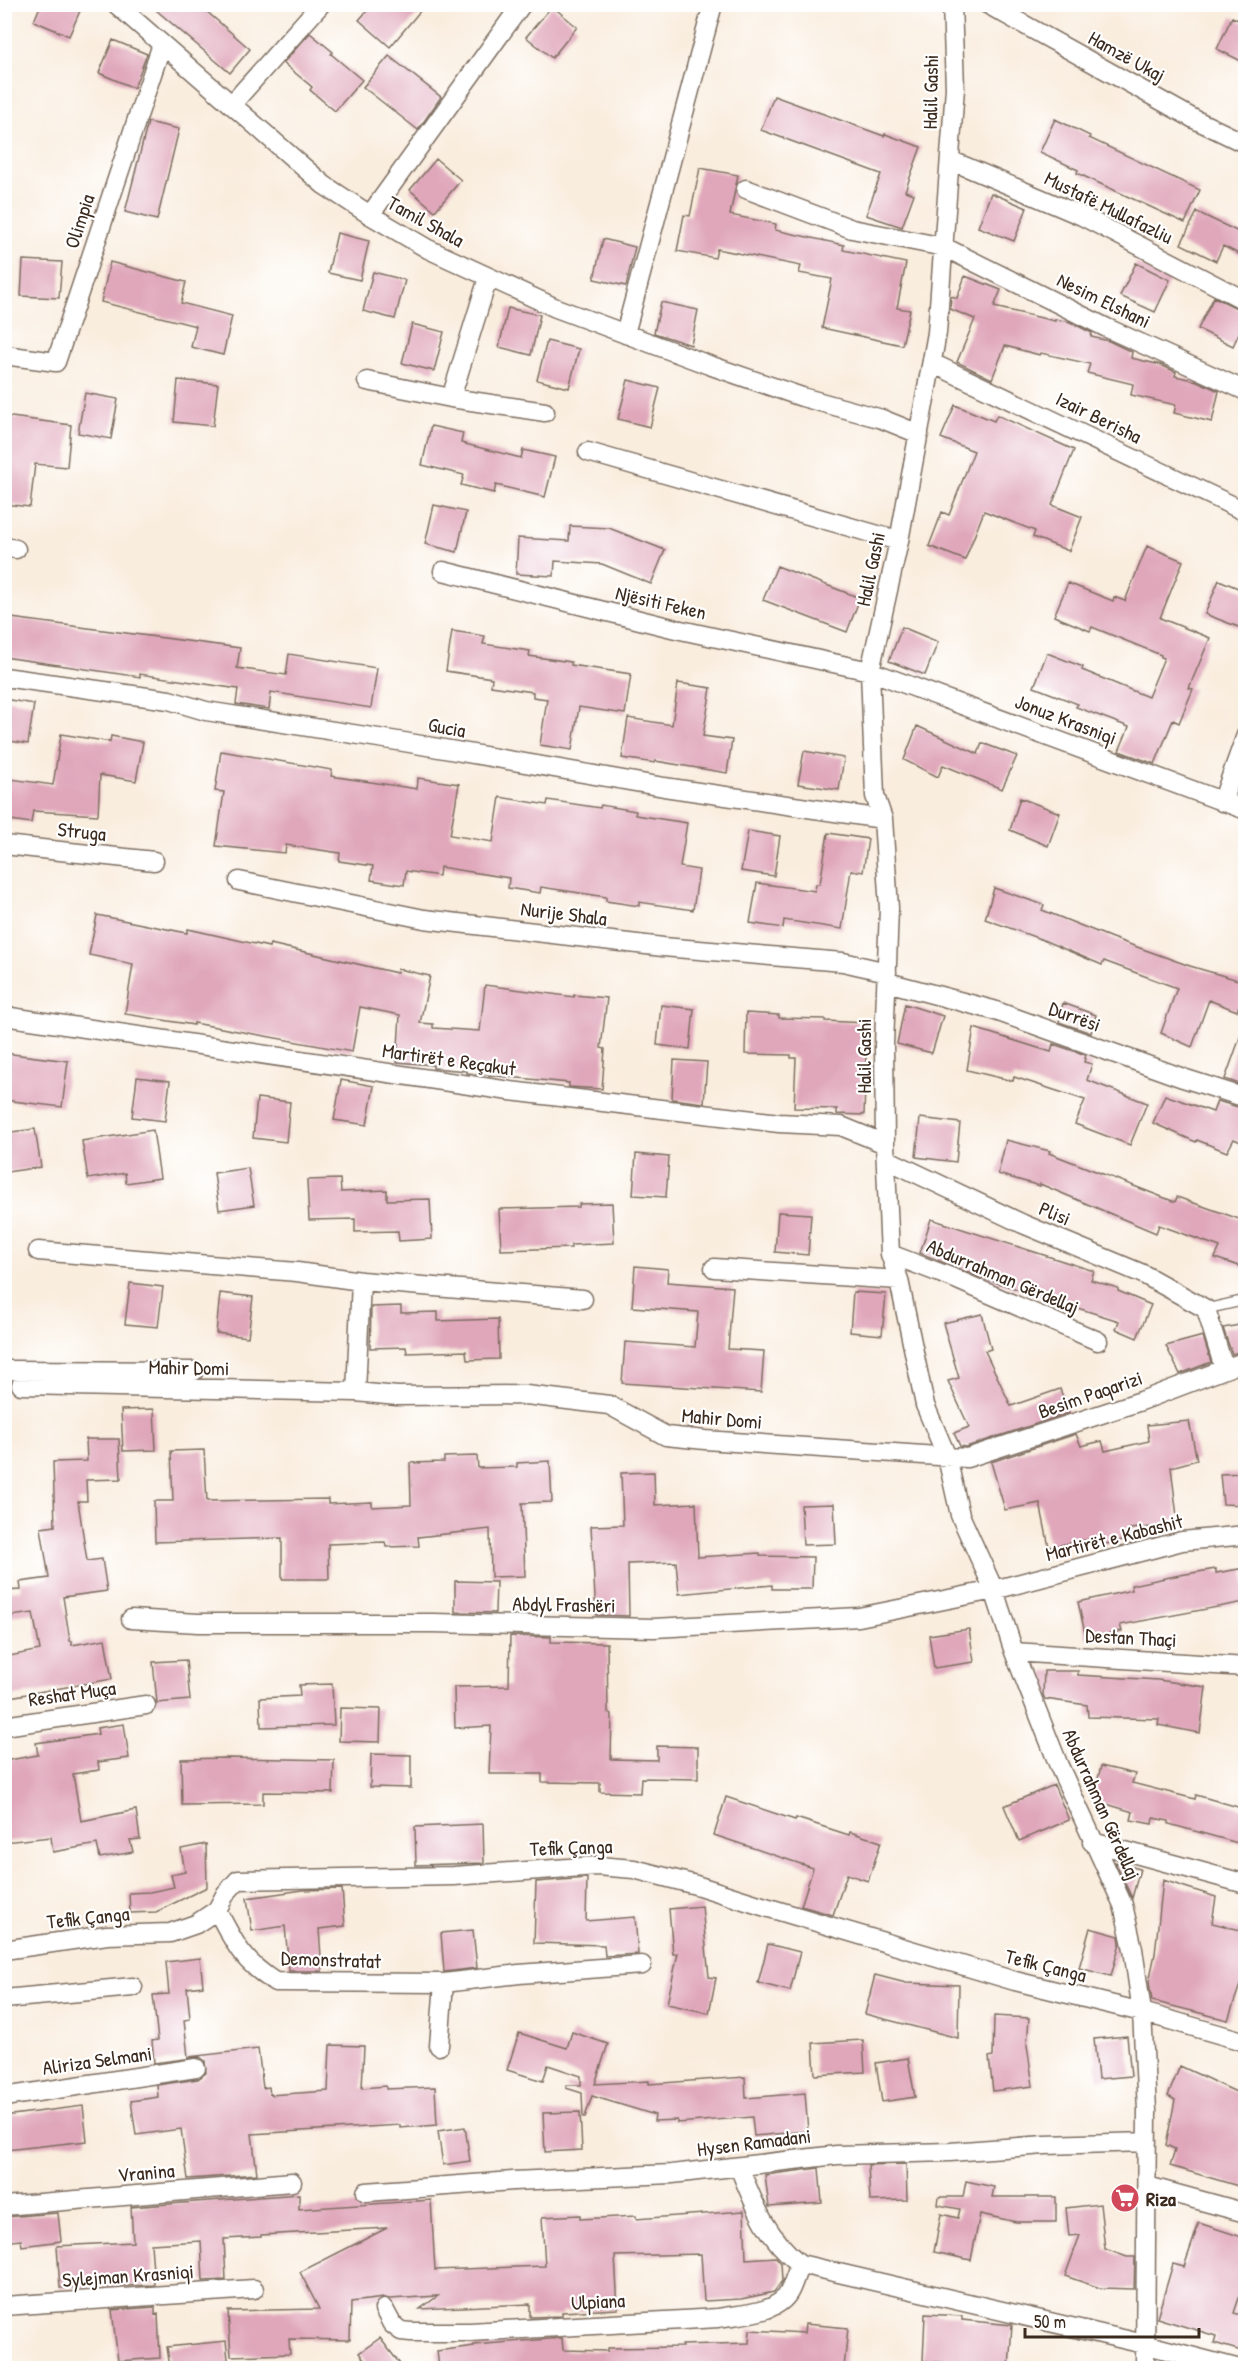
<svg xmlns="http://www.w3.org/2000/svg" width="1250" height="2373" font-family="'Patrick Hand',sans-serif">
	<rect width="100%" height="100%" fill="#fff"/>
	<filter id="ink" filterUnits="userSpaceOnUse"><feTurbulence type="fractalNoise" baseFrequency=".0167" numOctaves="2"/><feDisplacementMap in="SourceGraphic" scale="12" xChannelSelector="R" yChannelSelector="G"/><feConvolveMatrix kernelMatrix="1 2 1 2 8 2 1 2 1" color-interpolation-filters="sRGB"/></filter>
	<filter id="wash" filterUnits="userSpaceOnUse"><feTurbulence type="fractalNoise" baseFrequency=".008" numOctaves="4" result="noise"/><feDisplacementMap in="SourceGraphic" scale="24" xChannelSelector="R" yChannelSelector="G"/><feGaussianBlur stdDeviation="1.35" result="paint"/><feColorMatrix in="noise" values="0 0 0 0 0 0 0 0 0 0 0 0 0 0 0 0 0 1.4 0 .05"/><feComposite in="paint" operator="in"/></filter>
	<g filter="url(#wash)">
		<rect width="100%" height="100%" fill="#f9edde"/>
		<g id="blocks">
			<path fill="#e0a7bb" d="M41,4H83L69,36L34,21Z
				M149,4H198L250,49L230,73Z
				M373,4H426L390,47L359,20Z
				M552,6L577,27L552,58L526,37Z
				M1232,17L1245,23V63L1217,49Z
				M310,33L333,52L331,54L362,80L335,111L310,90L312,87L283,63Z
				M113,40L147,54L134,88L99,73Z
				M389,56L441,97L418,130L363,87Z
				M774,96L884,136L885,134L921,147L905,191L914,194L902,227L866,215L881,174L761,130Z
				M1055,119L1090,136L1089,138L1200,190L1185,223L1077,173L1078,170L1040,152Z
				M148,122L179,129L157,220L125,212Z
				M436,159L461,180L435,211L410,190Z
				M700,168L738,175L730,215L776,224L775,230L844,245L843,250L906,263L897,308L910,310L902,345L822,328L832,279L799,273L801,266L717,249L715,258L677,251L684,215L690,216Z
				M991,193L1027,208L1014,241L978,227Z
				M1197,212L1245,235V257L1223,246L1216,261L1181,244Z
				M337,233L369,241L360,280L328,273Z
				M603,239L635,247L626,286L594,279Z
				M23,260L62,262L59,298L21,296Z
				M110,262L186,282L181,303L232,316L223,355L191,347L196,326L101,302Z
				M1136,263L1170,280L1155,312L1120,296Z
				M373,272L405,280L395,319L363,311Z
				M965,276L1001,290L994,307L1055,321V319L1070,322L1092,333L1091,337L1109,341L1132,352L1131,358L1161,365L1176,372L1175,376L1197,381L1219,391L1212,422L1174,413L1176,405L1131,395L1133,384L1087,373L1090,364L1041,353L1040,355L1005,346L992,379L957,362L975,319L950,309L951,296L957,298Z
				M1214,297L1245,312V320L1233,346L1198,329Z
				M661,302L698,310L691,345L654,333Z
				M508,308L540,315L531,355L499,347Z
				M412,324L444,332L434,371L402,363Z
				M547,341L579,349L569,388L537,380Z
				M178,380L218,384L213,426L174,422Z
				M628,380L660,388L650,427L618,419Z
				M85,393L118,399L111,439L78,433Z
				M955,405L994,421L997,415L1074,450L1052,505L1082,517L1069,551L1033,537L1035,531L984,511L965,560L929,546L942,512L949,515L974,451L941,438Z
				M4,416L71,425L67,467L35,464L30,507L4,504Z
				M431,426L463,433L461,443L521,458L523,450L555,457L545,497L496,485L494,493L461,485L464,475L422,465Z
				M434,505L466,512L457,552L425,544Z
				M570,526L609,528L665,550L651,584L602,564L555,561L554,576L516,574L518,538L569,541Z
				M1147,546L1183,561L1160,618L1210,638L1189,688L1193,689L1179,723L1173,720L1155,764L1119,751L1129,727L1076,707L1078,704L1034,687L1047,653L1083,667L1082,670L1148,697L1164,658L1161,657V655L1092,627L1090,631L1054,616L1068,583L1113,601L1114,597L1125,601Z
				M777,566L860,598L847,632L763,600Z
				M1219,580L1245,591V618L1241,628L1205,614Z
				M4,617L240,648L237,668L286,675L289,654L377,668L371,708L271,692L269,709L236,704L238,689L140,674V677L4,657Z
				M902,627L938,642L925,675L889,661Z
				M452,631L485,636L483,644L530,651L529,656L571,662V665L631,674L625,714L579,707L572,750L540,745L547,699L533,697V692L491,686L492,678L446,671Z
				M678,683L711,688L703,736L732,740L727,773L655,761V763L622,758L628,718L672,725Z
				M4,699L34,704L28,744L4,740Z
				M917,726L978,754L982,743L1017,756L1002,789L943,765L938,777L904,760Z
				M61,734L110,742L111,736L143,742L136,781L100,775L98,815L33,811L31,823L4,819V778L53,785Z
				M221,751L332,770L331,776L417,789L418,778L459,784L450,835L493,842L500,797L547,805L548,800L600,808L601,805L636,811L635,815L687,823L680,867L699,870L693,910L639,902V906L606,901V897L541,887L540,893L508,888L509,878L440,867L439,876L406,871L404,885L371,880L373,866L339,861L340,853L286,845L285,853L216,846L224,792L215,791Z
				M804,751L844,758L839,790L798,784Z
				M1020,798L1060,813L1048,846L1010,830Z
				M748,831L780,836L774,876L741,871Z
				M828,833L868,839L863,872L851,870L842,929L784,920L783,928L750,923L757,883L815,891L816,884H820Z
				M994,888L1044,905L1042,910L1112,938L1190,966L1245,982V1008L1239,1006L1237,1011L1209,1000L1192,1047L1161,1033L1177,988L1104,961L1102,965L1043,940L985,919Z
				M97,915L187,933L188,929L269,947L270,944L397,973L398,969L430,976L420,1023L433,1024V1028L480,1031L485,985L574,997V995L607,998L601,1048L605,1049L602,1089L569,1087V1083L467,1073V1071L433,1068V1065L397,1062L400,1015L360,1007L352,1052L194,1023V1025L125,1014L133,964L89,955Z
				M1063,1003L1096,1015L1091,1033L1059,1022Z
				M905,1004L943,1016L932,1053L897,1044Z
				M661,1005L694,1009L690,1049L657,1045Z
				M746,1013L779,1015V1018L825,1019V1021L867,1023L864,1115L837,1114V1109L794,1108L796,1058H791V1055L745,1054Z
				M974,1028L1051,1052L1053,1044L1086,1055L1084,1062L1092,1064L1087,1080L1147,1103L1130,1145L1075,1124L1085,1100L1014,1077L1013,1081L967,1070Z
				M1243,1029H1245V1086L1225,1079Z
				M4,1053L68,1061L62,1107L4,1100Z
				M674,1060L707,1062L704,1103L672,1099Z
				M137,1077L170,1081L165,1121L132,1117Z
				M341,1080L374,1086L367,1125L334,1120Z
				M1165,1095L1213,1112L1217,1101L1245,1109V1144L1234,1139L1227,1152L1197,1140L1196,1142L1153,1123Z
				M257,1098L290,1102L286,1142L253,1138Z
				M920,1118L960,1123L956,1162L916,1157Z
				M35,1129L41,1167L7,1172L4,1133Z
				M153,1130L160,1178L126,1183L125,1173L88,1179L82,1141Z
				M1006,1140L1050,1151L1049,1153L1175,1202L1177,1197L1245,1221V1268L1215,1258L1220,1247L1159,1225L1156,1233L1040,1184V1186L998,1174Z
				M636,1154L669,1157L666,1197L633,1195Z
				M248,1168L254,1205L219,1210L214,1173Z
				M340,1179L341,1192L387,1190V1200L430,1199L432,1239L399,1241L398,1231L355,1232V1219L309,1220L307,1180Z
				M612,1203L614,1243L571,1245V1248L501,1250L499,1209L579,1207V1204Z
				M778,1212L811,1214L808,1255L775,1252Z
				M931,1219L1094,1271L1091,1280L1118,1288V1291L1151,1305L1137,1338L1116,1329L1119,1321L979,1277L920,1253Z
				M635,1266L668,1269L667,1282L733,1287L728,1349L764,1351L761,1392L622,1383L625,1342L695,1347L698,1312L632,1307Z
				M130,1283L163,1287L158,1327L125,1324Z
				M853,1292L886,1294L882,1335L850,1332Z
				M220,1293L253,1297L248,1337L216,1333Z
				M401,1306V1313L438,1312V1321L498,1319L499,1359L467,1360L466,1351L407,1353L406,1347L370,1348L371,1307Z
				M982,1314L991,1349L985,1351L1011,1406L1060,1389L1069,1413L966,1447L960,1446L954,1433L969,1427L948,1381L959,1378L943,1323Z
				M1245,1324V1350L1232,1354L1223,1328Z
				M1203,1336L1211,1362L1180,1374L1166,1346Z
				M154,1409L156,1450L123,1451L121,1410Z
				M1189,1421L1197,1460L1171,1467L1178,1525L1129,1529L1131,1538L1098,1546L1096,1538L1049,1547L1040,1503L1005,1510L991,1462L1076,1434L1081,1446L1102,1441L1105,1451L1149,1441L1147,1425Z
				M86,1439H119L121,1479L86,1480L87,1501H78L87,1561L102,1559L107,1591L63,1597L70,1641H72V1645L105,1639L112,1679L4,1698V1657L40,1650L33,1613L4,1617V1591L21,1590L20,1582L49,1578L41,1528L55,1526L53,1462L87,1461Z
				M204,1450L207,1501L328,1499V1504L372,1502V1507L411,1505L410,1463L444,1462V1457L477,1456L478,1468L517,1467V1463L550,1461L552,1502L522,1503L525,1576L491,1577L490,1529L418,1537L419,1546L386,1547L385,1542L328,1544L329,1579H282V1538L155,1542L154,1501H173L171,1451Z
				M654,1472L655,1505L696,1503L698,1557L760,1553V1556L813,1557L812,1589H772V1585L679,1594L676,1562L628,1564L629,1616L596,1615L591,1526L623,1525L621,1473Z
				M1245,1473V1505L1223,1504L1220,1474Z
				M834,1504L836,1544L803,1545L801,1505Z
				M1245,1568V1602L1120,1625L1122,1631L1086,1638L1078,1602L1132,1590L1131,1585L1180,1575L1216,1569V1573Z
				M455,1581L496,1582L495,1613L455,1612Z
				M969,1629L974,1662L934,1668L929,1635Z
				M510,1636L551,1637V1642L607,1643L608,1713L612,1714L611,1759L657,1760V1746L698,1747V1779L641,1778L640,1793L600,1792V1783L542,1782V1774H489L491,1726L455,1728L454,1687L509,1686Z
				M186,1660L190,1700L157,1703L153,1662Z
				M1044,1671H1078V1675L1158,1680L1206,1687L1200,1733L1158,1725L1159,1719L1088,1717L1087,1705L1045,1699L1043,1695Z
				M332,1684L334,1725L261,1727L260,1698L300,1696L299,1685Z
				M340,1708L381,1709L380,1742L339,1741Z
				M124,1724L129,1758L98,1762L99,1770L73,1774L81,1821L136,1810L140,1839L130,1840L133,1852L100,1858L97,1844L53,1852L51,1837L4,1842V1761L38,1755L36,1743L98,1734L97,1728Z
				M371,1754L411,1755V1788L370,1787Z
				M227,1758L334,1760L333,1793L263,1792V1804L182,1805L181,1759Z
				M1101,1766L1135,1774L1132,1783L1195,1799L1196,1795L1245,1809V1845L1169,1824V1821L1153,1818L1152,1824L1131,1820L1133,1812L1093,1800Z
				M1054,1785L1069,1820L1019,1841L1004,1806Z
				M726,1797L795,1820L796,1818L849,1835L850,1832L881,1842L868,1881L847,1874L833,1915L801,1906L813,1868L714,1835Z
				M483,1824L484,1863L416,1865L415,1827Z
				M206,1844L207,1887L156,1912L130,1913L129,1893L150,1892L174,1887L171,1875L185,1872L181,1849Z
				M1115,1862L1140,1869L1132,1898Z
				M587,1878L586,1921L635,1917L638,1954L605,1956L604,1945L534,1943L536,1882Z
				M1163,1880L1216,1897L1212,1923L1245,1931V1970L1228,2020L1152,2001L1149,1982L1155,1954Z
				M342,1889L345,1926L319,1929L322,1971H289L285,1926L252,1931L247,1898L303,1890Z
				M702,1906L709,1977L716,1978L709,2013L667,2004L678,1953L673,1954L669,1909Z
				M1090,1928L1119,1936L1120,1943L1111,1976L1079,1968Z
				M473,1930L477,1968L444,1972L441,1933Z
				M768,1944L800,1952L790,1991L758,1983Z
				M200,1958L203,1986L187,1988L190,2019L184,2020L188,2057L258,2049L263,2088L269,2087L270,2095L328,2091L330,2045L364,2046L362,2088L386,2086V2089L435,2087L437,2125L400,2128V2125L252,2134L257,2174L188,2179L181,2129L136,2135L131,2101L158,2097L157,2085L198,2079L206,2073L205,2061L200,2057L154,2063L152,2041L158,2040L153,1995L169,1994L166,1962Z
				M875,1975L906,1983L959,1985L958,2038L865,2014Z
				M994,2016L1029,2018L1027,2045L1033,2086L993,2091L989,2057L993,2056Z
				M572,2032L608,2044L595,2084L649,2081V2084L745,2077L746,2098L805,2093L808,2131L754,2136L752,2117L677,2123V2120L654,2121L655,2115L592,2096L585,2117H583L582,2093L566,2088L567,2085H581V2076L548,2065L543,2081L507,2070L519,2033L567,2048Z
				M1127,2036L1131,2076L1098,2079L1094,2039Z
				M863,2040L865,2072L815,2075L813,2043Z
				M908,2058L915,2097L882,2102L876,2063Z
				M1180,2066L1245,2096V2188L1170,2166L1175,2149L1166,2145L1175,2100L1168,2096Z
				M83,2106L87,2141L6,2150L4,2116Z
				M580,2112L582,2150L545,2152L543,2113Z
				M465,2127L470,2161L443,2165L438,2131Z
				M906,2164L907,2200L870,2201L868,2165Z
				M819,2168L822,2203L769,2207L765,2175Z
				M966,2181L994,2187L992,2197H1056V2222H1016L980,2214L971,2260L934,2252L941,2214L958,2218L960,2209L938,2205L939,2197H963Z
				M299,2194V2209L431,2200L435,2270L545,2266L542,2217L580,2215V2219L636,2216V2219L744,2211L746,2259L776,2257L781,2263L782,2281L774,2292L741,2299L704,2301L701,2254L615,2256L618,2309L562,2312V2316L530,2317V2304L420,2309L438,2296L390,2299L384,2298L351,2302L350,2340L289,2339L290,2354L231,2356L228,2311L319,2309L300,2272L387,2228L261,2235V2237L224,2239L226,2280L203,2281L201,2241L151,2244L154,2285L60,2288L57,2246L133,2242L131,2207Z
				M1100,2204L1105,2249L1127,2257H1135L1134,2289L1100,2288L1065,2276L1080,2235L1069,2236L1066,2208Z
				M58,2213L61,2241L22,2246L21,2240L4,2242V2217Z
				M1199,2223L1245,2238V2280L1234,2313L1245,2316V2352L1214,2343L1216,2336L1157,2318L1173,2264L1184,2267Z
				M155,2307V2315L158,2314L160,2358L118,2361L112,2310Z
				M925,2314L962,2316V2320L1012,2325L1009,2368L923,2361Z
				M805,2324L848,2328L844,2368H439L437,2351L474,2346V2345L562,2338L563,2350L608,2351V2348L682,2347V2345L749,2343L750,2330L804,2333Z
				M380,2338L403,2368H370L359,2353Z
				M226,2341L229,2368H170L167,2347Z"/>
		</g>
	</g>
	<g filter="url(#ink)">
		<use href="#blocks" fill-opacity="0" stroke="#7e6e61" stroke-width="1.5"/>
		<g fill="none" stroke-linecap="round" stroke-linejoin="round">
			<g stroke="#7e6e61" stroke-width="12">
				<path id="lane" d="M1206,1309L1246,1300"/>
			</g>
			<g stroke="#7e6e61" stroke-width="21">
				<path id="street" d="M116,4L324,185L370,215L428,249L556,308L709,365L802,397L882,419L919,434
					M952,4L955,88L937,333L899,541L870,671L875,796L883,819L889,908L884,1046L885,1144L890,1254L899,1280L925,1405L947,1457L960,1515L994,1590L1014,1652L1059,1766L1123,1905L1133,1949L1142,2012L1147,2110L1145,2368
					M987,4L1194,119L1246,144
					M232,104L321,4
					M950,160L1082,216L1246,301
					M746,189L852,229L944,247L1107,328L1246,391
					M370,215L522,4
					M625,334L713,4
					M4,355L56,362L162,44
					M932,363L1246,512
					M367,381L451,398L545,412
					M451,398L488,278
					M588,452L899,541
					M4,547L16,549
					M443,571L676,629L870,671L1246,810
					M4,677L169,700L206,711L404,742L664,787L883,819
					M1222,802L1246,735
					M4,845L154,861
					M239,881L424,919L663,947L843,962L887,972
					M887,982L993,1010L1183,1078L1246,1098
					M4,1016L510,1091L779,1123L841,1126L885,1144
					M886,1159L1023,1224L1143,1274L1206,1309L1224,1368
					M38,1251L297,1272L361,1281
					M890,1254L953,1278L1098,1341
					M714,1268L899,1280
					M4,1370L194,1371
					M21,1385L356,1392L397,1396L526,1395L609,1405L666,1436L705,1440L967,1458L1141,1401L1246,1361
					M356,1392L361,1281L583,1299
					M131,1619L198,1623H433L654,1628L859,1617L994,1590L1182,1541L1246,1535
					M1014,1652L1246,1667
					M4,1726L146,1705
					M1092,1842L1246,1884
					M217,1910C235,1944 242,1961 275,1982L444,1983L519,1974L642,1965
					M4,1950L107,1935L170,1933L196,1924L217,1910L226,1893L238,1880L454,1876L597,1866L634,1869L696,1885L759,1905L1015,1981L1142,2012L1246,2042
					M4,1999L133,1987
					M439,2046L444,1983
					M4,2097L196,2068
					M739,2167C755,2206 766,2237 800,2264L1144,2344L1236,2368
					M1147,2186L1246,2213
					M366,2192L513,2181L672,2174L837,2155L950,2152L1045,2145L1147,2142
					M4,2206L292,2182
					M4,2306L254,2289
					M384,2309L392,2324L401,2331L411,2332H470L718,2318C740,2314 777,2314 789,2292C794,2283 796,2273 800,2264"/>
			</g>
			<use href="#lane" stroke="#fff" stroke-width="9"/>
			<use href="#street" stroke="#fff" stroke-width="18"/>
		</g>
	</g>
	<defs>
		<g id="supermarket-disc" transform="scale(1.5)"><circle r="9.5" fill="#d1495b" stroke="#fff"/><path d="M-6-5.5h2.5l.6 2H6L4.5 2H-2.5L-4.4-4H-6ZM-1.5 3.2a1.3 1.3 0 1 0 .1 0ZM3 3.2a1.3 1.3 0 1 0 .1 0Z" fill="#fff"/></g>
	</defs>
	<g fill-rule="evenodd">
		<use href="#supermarket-disc" x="1125" y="2198"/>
	</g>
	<g text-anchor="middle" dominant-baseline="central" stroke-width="4.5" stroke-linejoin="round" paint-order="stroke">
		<g font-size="20" fill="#3b2a1e" stroke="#fff">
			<text transform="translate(1127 56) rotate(29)">Hamzë Ukaj</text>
			<text transform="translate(930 92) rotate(-89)">Halil Gashi</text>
			<text transform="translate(1109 207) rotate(26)">Mustafë Mullafazliu</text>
			<text transform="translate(79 221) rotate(-72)">Olimpia</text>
			<text transform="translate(426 221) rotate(29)">Tamil Shala</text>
			<text transform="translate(1104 300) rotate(26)">Nesim Elshani</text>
			<text transform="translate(1099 417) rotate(26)">Izair Berisha</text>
			<text transform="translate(870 569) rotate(-78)">Halil Gashi</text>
			<text transform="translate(661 602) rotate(13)">Njësiti Feken</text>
			<text transform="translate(1066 719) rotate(21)">Jonuz Krasniqi</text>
			<text transform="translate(447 727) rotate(10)">Gucia</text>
			<text transform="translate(82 831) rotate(6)">Struga</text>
			<text transform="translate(564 913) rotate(7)">Nurije Shala</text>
			<text transform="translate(1075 1016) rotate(20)">Durrësi</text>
			<text transform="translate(863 1056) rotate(-90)">Halil Gashi</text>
			<text transform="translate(449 1059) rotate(8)">Martirët e Reçakut</text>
			<text transform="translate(1055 1213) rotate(23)">Plisi</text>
			<text transform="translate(1003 1276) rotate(23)">Abdurrahman Gërdellaj</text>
			<text transform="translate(189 1367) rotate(1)">Mahir Domi</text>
			<text transform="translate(1090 1394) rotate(-19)">Besim Paqarizi</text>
			<text transform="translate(722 1418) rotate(5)">Mahir Domi</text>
			<text transform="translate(1114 1537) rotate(-14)">Martirët e Kabashit</text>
			<text transform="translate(564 1604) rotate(1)">Abdyl Frashëri</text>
			<text transform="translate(1131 1637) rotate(3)">Destan Thaçi</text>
			<text transform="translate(72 1693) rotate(-8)">Reshat Muça</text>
			<text transform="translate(1102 1804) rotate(66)">Abdurrahman Gërdellaj</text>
			<text transform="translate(571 1847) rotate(-2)">Tefik Çanga</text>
			<text transform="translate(88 1917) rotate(-6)">Tefik Çanga</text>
			<text transform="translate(331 1959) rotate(2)">Demonstratat</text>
			<text transform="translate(1046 1965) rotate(14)">Tefik Çanga</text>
			<text transform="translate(97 2060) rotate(-8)">Aliriza Selmani</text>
			<text transform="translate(754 2142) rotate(-7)">Hysen Ramadani</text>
			<text transform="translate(146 2172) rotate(-5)">Vranina</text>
			<text transform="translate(128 2275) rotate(-4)">Sylejman Krasniqi</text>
			<text transform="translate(598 2301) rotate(-3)">Ulpiana</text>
		</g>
		<g font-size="20" font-weight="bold" fill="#3b2a1e" stroke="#fff" text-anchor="start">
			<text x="1146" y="2198">Riza</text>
		</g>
	</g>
	<rect width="1250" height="2373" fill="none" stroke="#fff" stroke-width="24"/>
	<path d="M1025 2328v9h174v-9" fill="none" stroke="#3b2a1e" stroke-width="3"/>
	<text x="1034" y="2328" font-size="18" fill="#3b2a1e" stroke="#ffffff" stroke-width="4.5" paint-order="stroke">50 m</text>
</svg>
